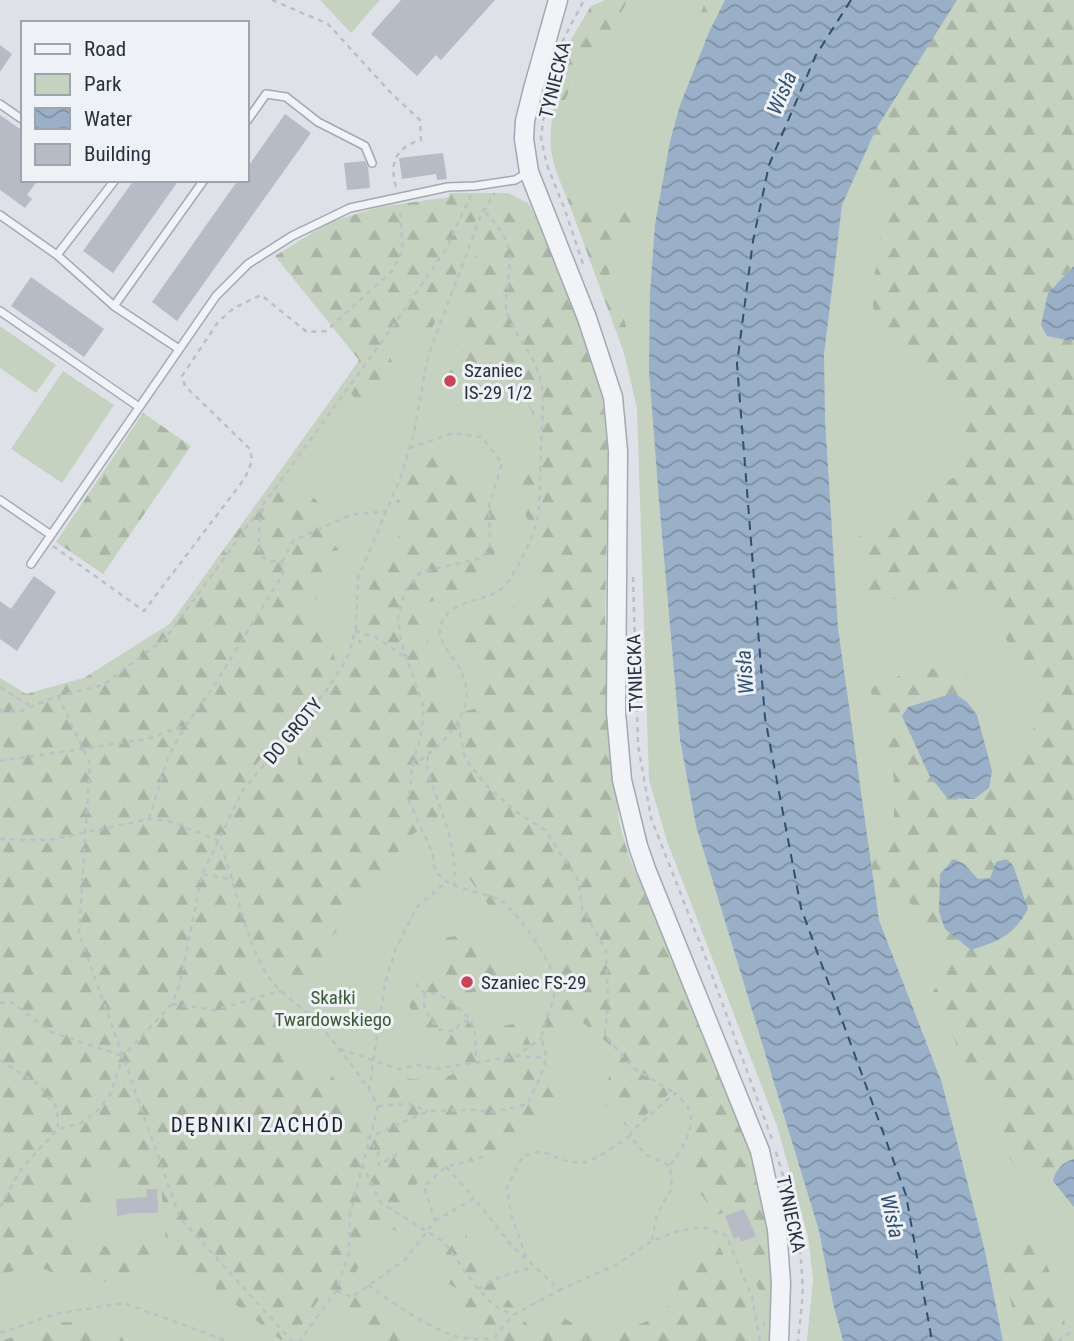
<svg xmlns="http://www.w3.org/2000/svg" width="1074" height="1341" font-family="'Roboto Condensed',sans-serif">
	<defs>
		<pattern id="forest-firs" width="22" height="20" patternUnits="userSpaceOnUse" patternTransform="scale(1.75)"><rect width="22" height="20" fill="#c4d2bf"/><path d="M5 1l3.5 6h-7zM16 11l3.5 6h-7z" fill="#a8b5a5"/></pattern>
		<pattern id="water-waves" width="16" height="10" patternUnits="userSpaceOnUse" patternTransform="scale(1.75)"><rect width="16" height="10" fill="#99b0c8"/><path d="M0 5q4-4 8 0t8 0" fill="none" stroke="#7d90a4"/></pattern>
	</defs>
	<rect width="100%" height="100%" fill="#dee2e8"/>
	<path fill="#c4d2bf" d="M320,0H380L351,33Z
		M628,0H706L699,17L709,32L680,105L670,141L655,224L650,292L660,513L680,740L696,826L819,1231L833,1304L843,1341H807L813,1279L808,1236L777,1126L667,841L649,780L637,408L624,353L633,348L604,255L618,242C603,204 608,205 567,198C549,156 547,145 555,100L565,102L579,70L614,26Z
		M947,0H1074V1341H1003L985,1251L942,1083L879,920L850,758L838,628L824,423V355L831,288L842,205L868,98Z
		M449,193H508L528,203L541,225L602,395L608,454L605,618L612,760L619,822L628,854L747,1135L773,1341H0V678L26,694L84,678L170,624L451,233Z
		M0,326L56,365L36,393L0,368Z
		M63,371L114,405L62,483L11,449Z"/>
	<path fill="url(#forest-firs)" fill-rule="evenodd" d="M605,0H628L614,26L579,70L564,103L555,100L564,51L591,6Z
		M706,0H725L709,32L699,17Z
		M957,0H1074V266L1048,293L1070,341L1074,340V1159C1062,1163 1056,1169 1053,1181L1018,1171L1001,1144L998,1110L968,1078L954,1038L933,1002V991L940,983L943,949L928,938L923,918L898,889L874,886L868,844L894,824V778L870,688L903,674L958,664L976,691L967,702L953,693L929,775L947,798L974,799L989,788L992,771L1028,740L1052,691L1007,641L1000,621V599L993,591C952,586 908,591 870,607L855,540L901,506L955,477L967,415L899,344L877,326L874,316L872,293L886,202L880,171L858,167L876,129ZM996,862L971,950L964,864L978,879L990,878Z
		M449,193H485L459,267L430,333L408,331L388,351L396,373L359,403L343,384L359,360L275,256L330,222L379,207L449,197Z
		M633,193L640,212L618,242L604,255L633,348L624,353L567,198L599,203L605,209Z
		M495,206L541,225L592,357L602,395L608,454L605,618L612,760L619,822L628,854L747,1135L761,1180L775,1279L773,1336L765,1338L761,1294L739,1250L759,1238L745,1204L717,1215L696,1188L688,1136L699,1112L680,1084L630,1129L603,1103L615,1049L581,1021L555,1045L540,1025L563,984L558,961L526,917L490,907L463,870L458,825L446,811L406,839L369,896L325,944L317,980L287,984L258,946L249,952L255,996L292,1032L281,1059L326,1069L348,1095L359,1126L382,1129L389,1105L385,1086L394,1077L432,1081L454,1074L405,1000L436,981L441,938L481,933L502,978L460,1000L462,1018L480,1031L522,1022L535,1058L533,1070L562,1081V1106L552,1121L499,1140L493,1161L448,1162L417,1183L403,1235L377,1220L353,1280L387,1315L417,1329L427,1341H379L319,1299L293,1338L281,1340L178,1259L158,1260L123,1280L77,1283L42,1268L12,1271L0,1279V678L26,694L84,678L170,624L269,488L300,501L311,495L331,515L324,532L339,550L323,553L321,569L328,590L310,604L312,616L324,625L335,659L320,689L254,767L262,777L297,770L300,733L351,662L365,625L369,580L394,544L412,512L394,507L404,486L414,453L444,452L478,493L496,501L498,546L481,581L420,606L434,672L454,715L476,708V671L458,644L461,622L538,600L536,538L513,487L545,441L516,377L493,385L435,389L441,355L463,340L457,304ZM123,1170L127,1187L161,1184L166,1241L73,1249L69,1221L93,1214L90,1173Z
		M143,413L191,446L103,574L56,542Z
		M465,1233L485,1270L530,1328L559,1315L598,1339L656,1318L675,1300L687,1260L717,1242L743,1293L754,1341H483V1336L473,1325L458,1289L441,1280L435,1262Z
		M1034,1234L1063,1305L1065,1328L1074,1341H1022L995,1247Z
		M56,1322L96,1323L122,1337L124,1341H1Z"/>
	<path fill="url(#water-waves)" d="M725,0H957L876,129L842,205L824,355L825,419L838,628L879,920L942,1083L985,1251L1003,1341H843L833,1304L819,1231L696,826L680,740L660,513L649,370L650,292L655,224L670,141L680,105L709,32Z
		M1074,266V340L1071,341L1047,336L1041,325L1048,293Z
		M954,693L967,702L977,715L992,771L989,788L974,799L947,798L929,775L902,716L908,707Z
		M954,859L964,864L978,879L990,878L996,862L1006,859L1013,865L1028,909C1013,936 999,941 971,950L945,929L939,912L940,874Z
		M1074,1159V1207L1053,1181C1056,1169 1062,1163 1074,1159Z"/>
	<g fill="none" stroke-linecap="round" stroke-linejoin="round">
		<path stroke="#324f72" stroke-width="2" stroke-dasharray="9 7" stroke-linecap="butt" d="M851,0L816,55L769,165L753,241L737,364L765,718L801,908L906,1195L932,1341"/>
	</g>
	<path fill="#b6bbc5" d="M401,0H495L441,60L436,55L417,76L371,34Z
		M0,45L12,54L0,72Z
		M285,114L311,133L177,321L152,302L238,180H247V168Z
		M0,115L23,131V180H38L27,195L32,199L25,208L0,190Z
		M443,153L447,179L437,180L436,174L402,179L399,158Z
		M365,161L368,167L370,188L347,190L344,163Z
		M134,180H179L113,273L83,251Z
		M31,277L104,329L84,357L11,306Z
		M34,576L56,592L17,651L0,639V601L11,609Z
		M146,1189H157L158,1213H132L117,1216L116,1199L147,1197Z
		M744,1209L756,1236L741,1242L739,1236L734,1239L725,1216Z"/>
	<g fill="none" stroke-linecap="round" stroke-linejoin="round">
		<g stroke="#a3a9b2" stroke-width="10">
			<path id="service" d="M0,104L23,120
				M247,121L266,94L286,97L318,122L365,146L372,163
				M0,215L57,255L114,306L179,349
				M57,255L115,180
				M114,306L204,180
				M0,311L139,407
				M0,500L51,535
				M31,564L216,296L248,264L292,236L350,208L448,187L475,186L515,180L529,172"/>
		</g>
		<g stroke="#a3a9b2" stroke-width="21">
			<path id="tertiary" d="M558,0L533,89L525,121L524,139L529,172L587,318L613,397L618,451L616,712L622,780L638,846L646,869L760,1151L777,1229L781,1283L779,1341"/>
		</g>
		<path stroke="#bcc0c6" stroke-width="2.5" stroke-dasharray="5 5" stroke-linecap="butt" d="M272,0L328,24L391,93L420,120L421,140C396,147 389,163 396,187
			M562,42L584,0
			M545,106L541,138L547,165L565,210L583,264
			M53,546L144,611L245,478L252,461L250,449L185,386L182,376L218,322L234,308L261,295L307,332L326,331L393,270L403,249L400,208
			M282,562L293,541L350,515L386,511
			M633,577L638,745L651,818L705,956L773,1142
			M355,631L377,638L407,658
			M0,687L32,707
			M58,696L90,763L79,933L180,1218L292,1341
			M0,710L21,711L58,696L103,685L166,638L391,329L446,249L471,195
			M458,723L465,759L487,786L518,813L545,830L578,880L582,908L606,951L608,1005L605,1035L633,1068L675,1093
			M428,756L427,769C439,808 458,844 454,885
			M0,761L147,739L186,725
			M412,766C442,746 481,711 461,671C455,657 435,642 441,624C453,594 494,606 510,579C523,558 537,532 539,506C541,485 540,463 541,442C542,422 545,398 540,378C534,352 510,332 506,307C505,300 507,292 508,285C511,249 512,241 486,213
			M149,819L168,757L186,725L208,695L283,574L282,562L268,561L259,554V525L264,502
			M0,839L49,840L149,819L173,822L219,841C236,883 244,938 268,976C280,994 300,1005 315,1020C338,1046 362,1076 378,1106L350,1215L349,1253L336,1291L300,1341
			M203,874L234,880
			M416,983L419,989L425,993C434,992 443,996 451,1002C478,1022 475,1029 476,1061
			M425,993C421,1007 430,1020 440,1030L455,1031L460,1023L470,1020
			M0,1003L11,1002L51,1032L123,1056
			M172,1004L214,1010L281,991
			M340,1049L399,1069L418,1065L435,1069L516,1056L542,1038
			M516,1056L546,1058
			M0,1060L39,1085L57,1108L58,1129
			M369,1090L385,983L396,948L417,907L445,883
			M378,1106L408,1104L428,1111
			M776,1152C788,1192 800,1233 802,1275C804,1297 800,1320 798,1341
			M397,1154L379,1165L378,1152L368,1138L428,1111L472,1110L495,1112L528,1104C533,1091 544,1071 546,1059C546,1052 542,1044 542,1037C543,1018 558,1000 555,980C552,962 517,911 501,901C481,888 430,892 433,854L409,801L412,766L421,734L424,708L401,642L398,617L405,591L421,572L482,558L490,546L489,506L502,463L482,437L453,433L410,448
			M362,1164L381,1203L444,1242L478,1289L493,1305L513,1315L560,1290
			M446,1167L474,1198
			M0,1207L21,1169L58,1129L81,1123L98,1110L110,1095L123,1056L172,1004L180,984L202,874L243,790L326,691L347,659L356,628L358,578L400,479L414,433L428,356L482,213L495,193
			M435,1221L474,1198L511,1245L560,1290L619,1263L652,1241L678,1231L703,1227L726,1235L752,1297L760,1341
			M652,1240L657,1214L672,1188L670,1166C680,1152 695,1130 690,1112C688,1105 680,1098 675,1093L632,1131L630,1136L645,1154L670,1166
			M526,1257L511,1214L507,1187L523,1156L540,1151L566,1161L583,1163L600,1156L630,1136
			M368,1285C386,1299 433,1330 455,1336C468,1340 481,1339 494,1338L513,1315
			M478,1289L500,1277L533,1267
			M336,1291L352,1297L405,1260L435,1221L424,1186L446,1167L487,1156
			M0,1333L55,1314L124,1303L227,1341
			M1058,1341L1074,1330"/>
		<use href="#service" stroke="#f1f3f6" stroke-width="7"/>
		<use href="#tertiary" stroke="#f1f3f6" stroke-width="18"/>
	</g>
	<g fill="#ce4257" stroke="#eef1f5" stroke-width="2.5">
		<circle cx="450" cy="381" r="7"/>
		<circle cx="467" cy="982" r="7"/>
	</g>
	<g text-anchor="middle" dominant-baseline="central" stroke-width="6" stroke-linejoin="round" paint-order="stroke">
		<g font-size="19" fill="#27303f" stroke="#eef1f5">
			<text transform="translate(555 80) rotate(-76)">TYNIECKA</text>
			<text transform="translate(635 673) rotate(-92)">TYNIECKA</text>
			<text transform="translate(293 731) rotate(-50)">DO GROTY</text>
			<text transform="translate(791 1214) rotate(78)">TYNIECKA</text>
		</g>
		<g font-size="19" fill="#27303f" stroke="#eef1f5" text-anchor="start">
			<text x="464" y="370">Szaniec<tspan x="464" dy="22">IS-29 1/2</tspan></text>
			<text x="481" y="982">Szaniec FS-29</text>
		</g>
		<g font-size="19" fill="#3c5a35" stroke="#eef1f5">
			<text x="333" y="997">Skałki<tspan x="333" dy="22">Twardowskiego</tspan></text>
		</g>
		<g font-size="21" font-style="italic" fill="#324f72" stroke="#eef1f5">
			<text transform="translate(782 93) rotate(-67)">Wisła</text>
			<text transform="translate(745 672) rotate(-94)">Wisła</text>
			<text transform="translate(892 1216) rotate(77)">Wisła</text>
		</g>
		<g font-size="21" letter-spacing="2" fill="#1a212f" stroke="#eef1f5">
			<text x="258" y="1125">DĘBNIKI ZACHÓD</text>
		</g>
	</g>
	<rect x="21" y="21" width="228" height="161" fill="#eef1f5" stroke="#9ea4ac" stroke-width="2"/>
	<rect x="35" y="44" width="35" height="10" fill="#f1f3f6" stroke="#9ea4ac" stroke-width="2"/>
	<text x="84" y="56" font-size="21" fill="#27303f">Road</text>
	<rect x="35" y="74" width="35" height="21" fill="#c4d2bf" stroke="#9ea4ac" stroke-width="2"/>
	<text x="84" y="91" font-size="21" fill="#27303f">Park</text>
	<rect x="35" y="108" width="35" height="21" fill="url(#water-waves)" stroke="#9ea4ac" stroke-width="2"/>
	<text x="84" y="126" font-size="21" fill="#27303f">Water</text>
	<rect x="35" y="144" width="35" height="21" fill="#b6bbc5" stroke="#9ea4ac" stroke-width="2"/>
	<text x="84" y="161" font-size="21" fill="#27303f">Building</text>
</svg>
